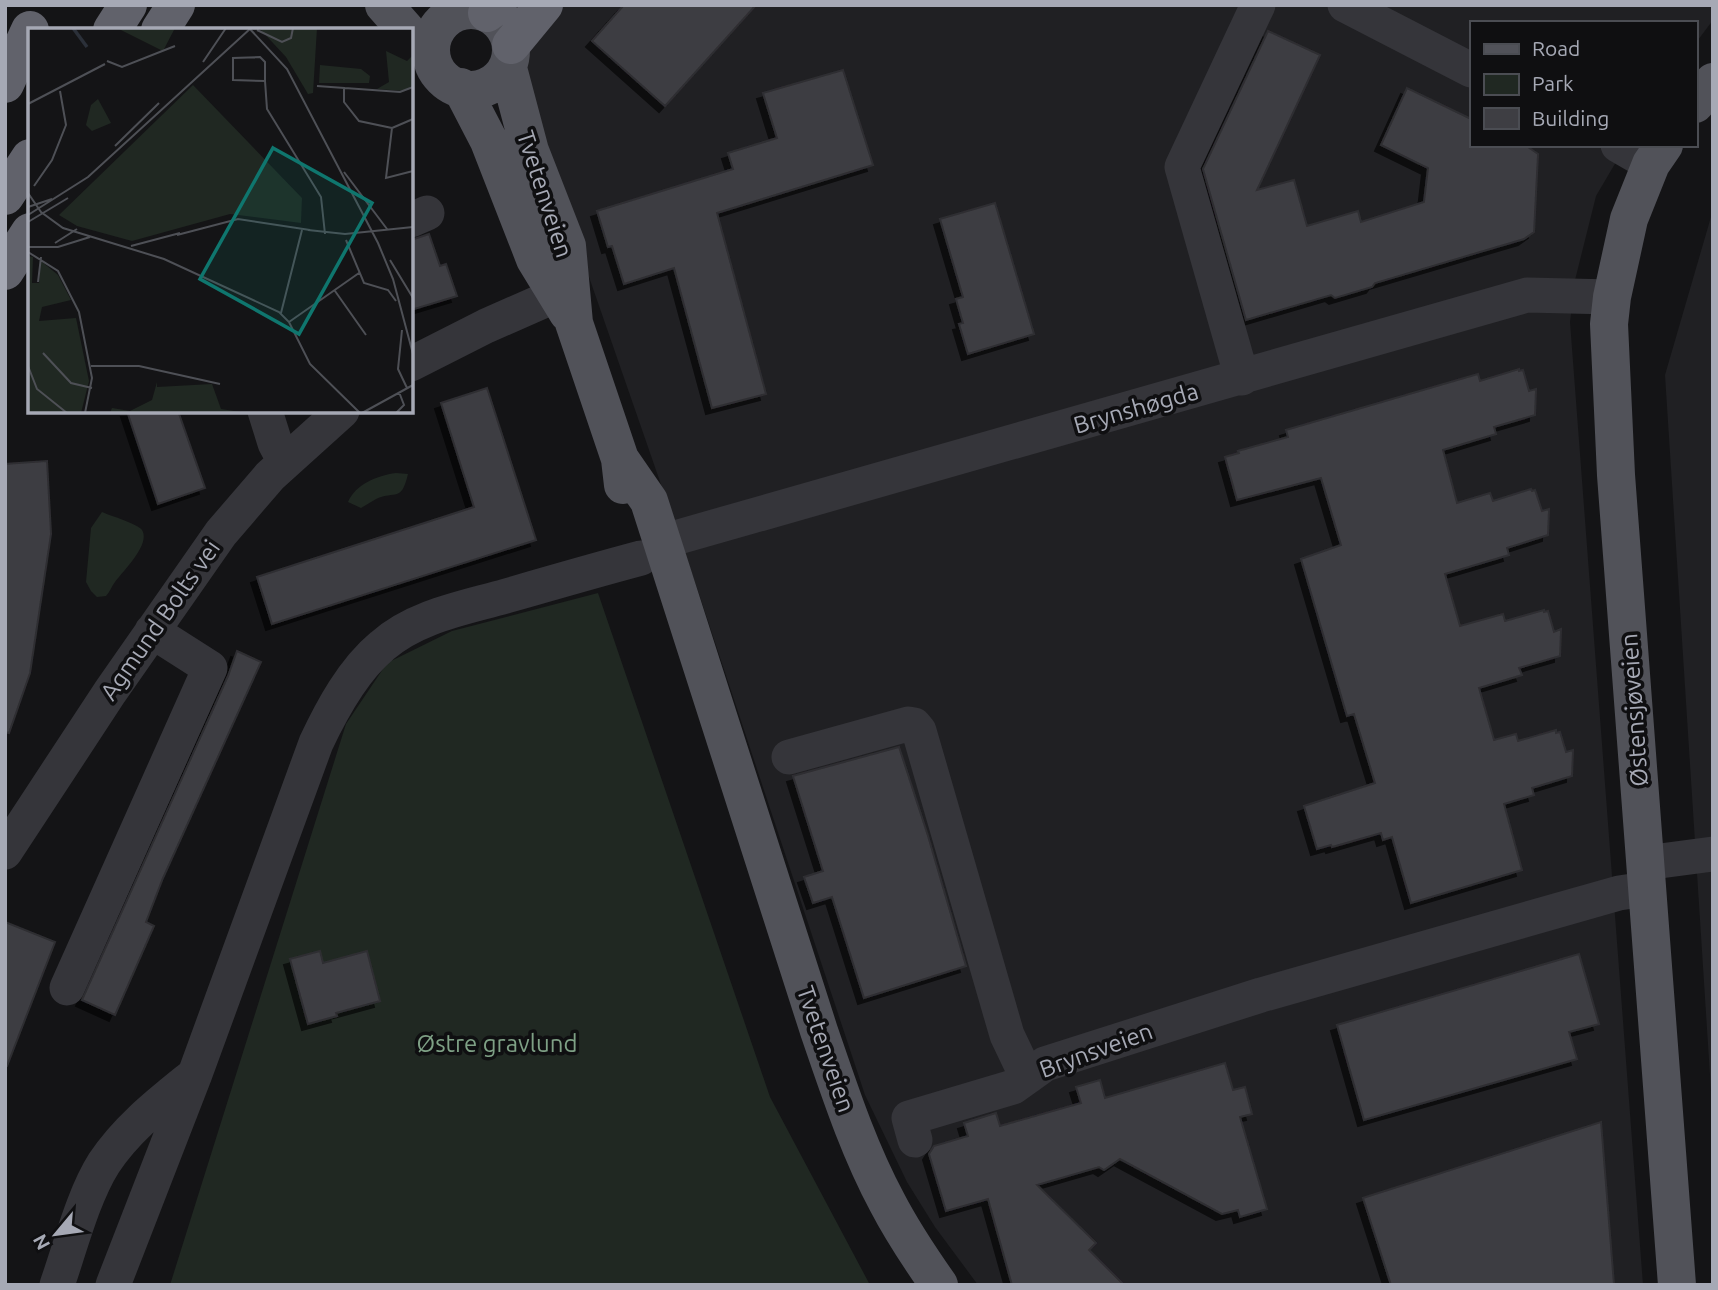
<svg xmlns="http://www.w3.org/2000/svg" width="1718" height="1290" font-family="Ubuntu,sans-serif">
	<defs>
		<filter id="shadow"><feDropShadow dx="-6" dy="6" stdDeviation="0" flood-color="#0009"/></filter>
	</defs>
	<rect width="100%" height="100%" fill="#141416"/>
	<path fill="#202023" d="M472,5H1713V20L1695,44V23H1471V145H1626L1596,196L1575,280L1570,322L1643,1285H978L935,1227L907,1182L865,1095L699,594L537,127Z
		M1713,210V1122L1665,375Z"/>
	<path fill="#202822" d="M396,473L408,474C401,503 396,490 376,499C371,502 366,505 361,508L348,502C356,484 376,476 396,473Z
		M102,512C111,516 138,524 142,530C151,545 122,572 115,582C111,587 110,592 106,596L97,597L91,591L86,582L91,528Z
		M598,593L770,1097L870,1285H170L346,724L387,663L452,631Z"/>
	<path fill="#3e3e43" stroke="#2f2e32" stroke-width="2" filter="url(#shadow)" d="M624,5H756L665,106L592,41Z
		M1268,31L1320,55L1257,190L1294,180L1307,226L1358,211L1361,222L1424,202L1428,168L1381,145L1407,88L1471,119V145H1525L1538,154L1534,232L1524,239L1375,283L1372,287L1335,298L1331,295L1246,320L1203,169Z
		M843,70L873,165L717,213L766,394L712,408L674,268L624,284L612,246L608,247L597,211L733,169L728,153L777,138L763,93Z
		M995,203L1034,334L968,354L959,324L963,323L956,299L963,297L940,219Z
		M429,234L440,266L446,264L457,296L411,310V240Z
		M1519,369V371L1523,370L1529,391L1536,389L1535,415L1494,427L1496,434L1443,450L1457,503L1490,493L1493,501L1531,489L1532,491L1535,490L1542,511L1549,509L1548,535L1507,548L1509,555L1445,574L1460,626L1503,614L1505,621L1544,610V612L1548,611L1554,632L1561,629L1560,656L1519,668L1522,675L1479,688L1494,740L1516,734L1518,741L1556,730V733L1560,732L1566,752L1573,750L1572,776L1532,788L1534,795L1504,804L1522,870L1411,903L1392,837L1383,840L1381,833L1332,847L1331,845L1317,849L1304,806L1375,783L1354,714L1347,716L1301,559L1341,545L1321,478L1237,500L1225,457L1239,453L1238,451L1288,437L1286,430L1478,374L1480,381Z
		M487,388L536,540L272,624L257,577L474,507L441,403Z
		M127,411H178L205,488L158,504Z
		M47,461L51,534L30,673L9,733L5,732V464Z
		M237,651L261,662L163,878L146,922L154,926L115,1015L82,1000L228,676Z
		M899,747L928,836L966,966L864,998L832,897L813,903L804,877L823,871L793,776Z
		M5,922L55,942L7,1066H5Z
		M320,951L323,963L367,951L380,1001L336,1013L337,1016L308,1024L290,959Z
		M1579,954L1599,1024L1569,1032L1577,1059L1364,1120L1337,1025Z
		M1225,1063L1233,1090L1245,1087L1252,1114L1240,1117L1267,1209L1240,1217L1238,1210L1222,1214L1120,1159L1104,1170L1099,1167L1037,1185L1096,1243L1089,1250L1124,1285H1012L988,1199L946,1211L929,1154L934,1146L968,1136L964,1123L996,1113L1000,1126L1081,1103L1076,1087L1100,1080L1105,1098Z
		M1601,1122L1614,1285H1391L1363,1198Z"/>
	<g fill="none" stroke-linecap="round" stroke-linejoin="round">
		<path stroke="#35353a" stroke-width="35" d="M1345,5L1471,70
			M1618,145L1651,164
			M411,220L427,213
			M411,364L486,326L570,289
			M1242,378L1182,167L1258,5
			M265,411L275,443L285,462
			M661,542L1527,295L1612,297
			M789,757L908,724L914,725L919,731L1007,1035L1027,1077L1045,1064L1261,995L1619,893L1646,889
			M5,852L110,692L221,533L270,476L342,411
			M1645,863L1713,854
			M67,988L210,668L152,631
			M915,1140L909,1118L1013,1087L1027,1077
			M57,1285C70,1248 83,1196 104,1163C127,1128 161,1102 193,1076
			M113,1285L195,1074L316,743C332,709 353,670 382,646C416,616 464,608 506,596C551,583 596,570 641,558"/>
		<path stroke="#515259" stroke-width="38" d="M384,5L406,30
			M431 50a40 40 0 1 1 80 0a40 40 0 1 1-80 0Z
			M508,68L530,151L567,246L574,323L620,459L623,485
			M461,87L489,141L535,259L568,313
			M1695,104L1713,82
			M1664,145L1651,164L1629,219L1612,297L1609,324L1616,475L1677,1285
			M620,459L649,501L819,1031C839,1089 858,1148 887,1202C902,1231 920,1258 939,1285"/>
		<path stroke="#61626b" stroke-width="38" d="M487,13L498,5
			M112,30L128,5
			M160,30L176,5
			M511,45L544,5
			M5,84L30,30
			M5,196L30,158
			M5,271L30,232"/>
	</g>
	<g text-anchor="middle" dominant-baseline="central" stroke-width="7" stroke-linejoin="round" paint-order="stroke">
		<g font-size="24" fill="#a6a9b5" stroke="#0f0f11">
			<text transform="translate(545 194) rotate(72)">Tvetenveien</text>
			<text transform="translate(1136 408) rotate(-16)">Brynshøgda</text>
			<text transform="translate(160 620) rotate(-55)">Agmund Bolts vei</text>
			<text transform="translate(1634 710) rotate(-94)">Østensjøveien</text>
			<text transform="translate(826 1049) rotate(71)">Tvetenveien</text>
			<text transform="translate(1096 1050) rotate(-20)">Brynsveien</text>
		</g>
		<g font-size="24" fill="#7ea085" stroke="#0f0f11">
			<text x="497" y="1043">Østre gravlund</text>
		</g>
	</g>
	<g transform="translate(28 28)">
		<rect width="385" height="385" fill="#141416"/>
		<path d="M89,0H147L135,23ZM289,0L285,65L280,66L258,29L232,1ZM358,23L379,33L385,27V57L376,63L349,61L361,54ZM292,37L333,41L342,48L341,55H291ZM165,57L274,170L273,195L202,186L104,213L49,198L31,187ZM70,71L83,95L64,103L58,97L63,77ZM0,228L5,229L4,255H11L13,233L30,247L43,272L14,279L11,293L48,290L61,353L53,385H0ZM129,354V359L184,356L193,381L219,385H82L84,380L102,383L124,372Z" fill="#202822"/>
		<path fill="none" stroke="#2b3039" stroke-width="3.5" d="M45,0L59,19"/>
		<path fill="none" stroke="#4e5056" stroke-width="2" d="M221,0L259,41L350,215L365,251L385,326M229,2L254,14L263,10L265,0M232,29L237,34V53L205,52V30ZM79,33L94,39L147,18M175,34L198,0M237,53L239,81L293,169L297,206M289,58L372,64L385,59M316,59V74L331,93L364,100M0,76L77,36M0,81V108M385,91L364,100L358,150L385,143M87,118L131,75M316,144L359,201M6,158L24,132L38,97L32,63M0,165L13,184L35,200L136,231L251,284L261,294L282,336L332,385M0,179L24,171M0,187L60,149L223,0M0,194L40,170M280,202L317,206L385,199M149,207L210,191L282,202M318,212L336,255L360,262L368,273M27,215L49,201M103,218L152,205M0,219H30L62,209M0,224L30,243L51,284L64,350L57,385M362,232L385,270M10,254L13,229M307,263L338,307M253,285L274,202M261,294L331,245M374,302L370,341L379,360M15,325L43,355L64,360M0,338L9,361L39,385M63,338H111L192,356M334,385L385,357M368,385L376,377L371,364"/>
		<path fill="#0f766e" fill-opacity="0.15" stroke="#0f766e" stroke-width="3.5" d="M245,120L344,175L271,306L172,251Z"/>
		<rect width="385" height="385" fill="none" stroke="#a6a9b5" stroke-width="3.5"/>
	</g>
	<rect width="1718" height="1290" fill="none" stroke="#a6a9b5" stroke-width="14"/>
	<rect x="1470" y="21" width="228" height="126" fill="#0f0f11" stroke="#4b4d53" stroke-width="2"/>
	<rect x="1484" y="44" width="35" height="10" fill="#515259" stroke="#4b4d53" stroke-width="2"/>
	<text x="1532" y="56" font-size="21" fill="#a6a9b5">Road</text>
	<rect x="1484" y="74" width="35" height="21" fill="#202822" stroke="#4b4d53" stroke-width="2"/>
	<text x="1532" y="91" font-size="21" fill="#a6a9b5">Park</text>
	<rect x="1484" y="108" width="35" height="21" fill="#3e3e43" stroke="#4b4d53" stroke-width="2"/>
	<text x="1532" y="126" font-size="21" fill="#a6a9b5">Building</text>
	<g transform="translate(56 1234) rotate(241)" stroke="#0f0f11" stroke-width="5" paint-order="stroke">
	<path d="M0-5L12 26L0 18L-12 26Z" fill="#a6a9b5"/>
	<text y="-10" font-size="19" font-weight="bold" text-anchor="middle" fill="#a6a9b5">N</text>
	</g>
</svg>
